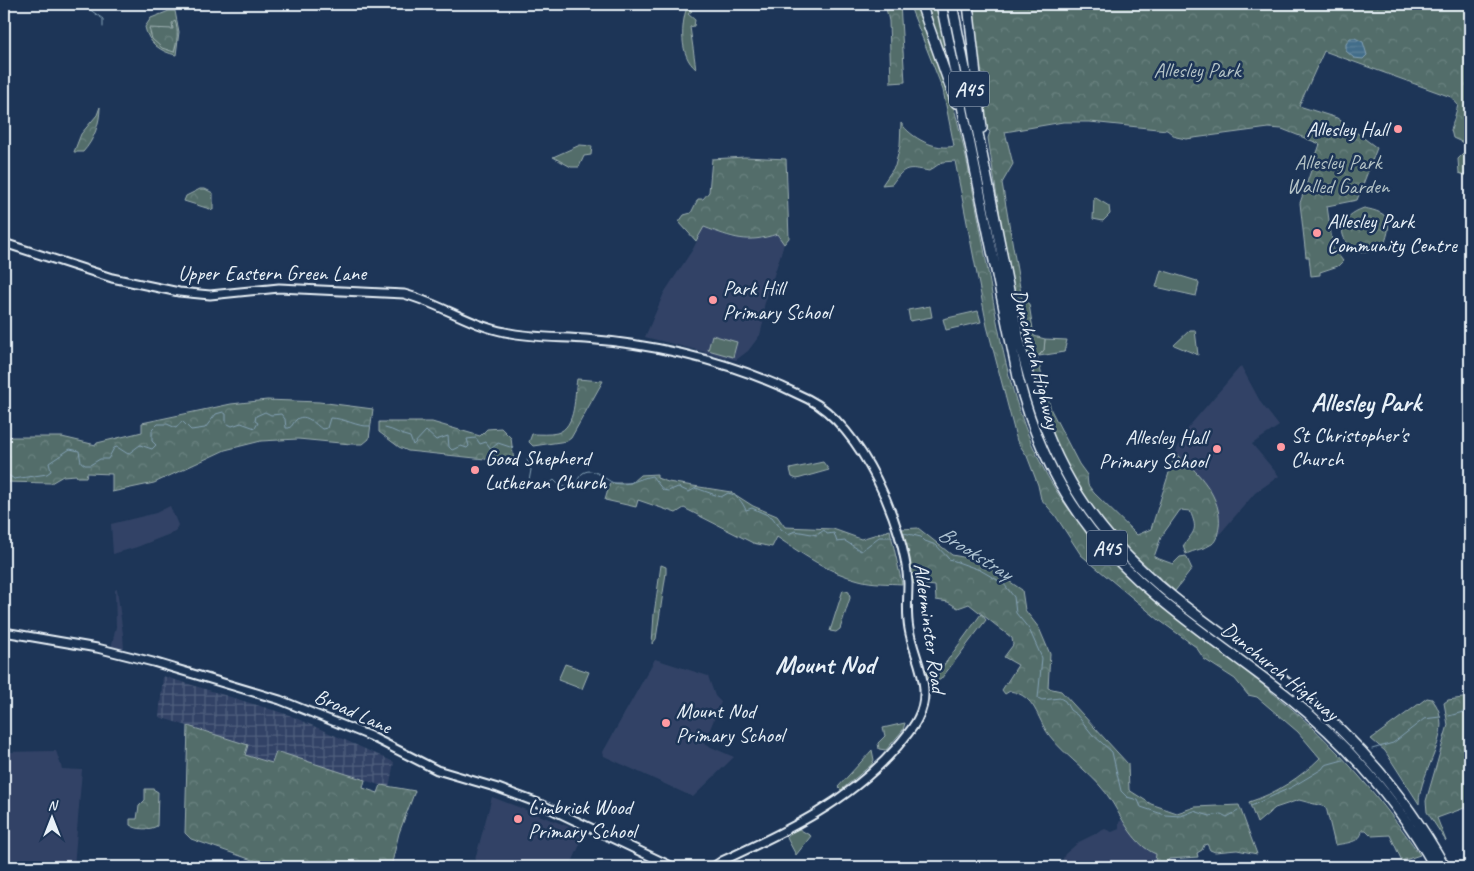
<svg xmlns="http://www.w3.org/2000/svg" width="1474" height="871" font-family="Caveat,sans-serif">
	<defs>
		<pattern id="industrial-grid" width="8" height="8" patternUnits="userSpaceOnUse" patternTransform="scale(1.25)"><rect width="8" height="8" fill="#324366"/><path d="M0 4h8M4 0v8" fill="none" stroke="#505f7d"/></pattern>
		<pattern id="forest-crowns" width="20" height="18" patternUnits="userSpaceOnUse" patternTransform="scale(1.25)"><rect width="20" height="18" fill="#526d6a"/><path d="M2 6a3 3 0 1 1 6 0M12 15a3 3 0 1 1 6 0" fill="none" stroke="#6b8280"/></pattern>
		<pattern id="water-rules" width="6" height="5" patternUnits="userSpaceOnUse" patternTransform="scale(1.25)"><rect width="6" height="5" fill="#436d8a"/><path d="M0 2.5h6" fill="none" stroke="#5e829b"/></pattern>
	</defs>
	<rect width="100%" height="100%" fill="#1d3557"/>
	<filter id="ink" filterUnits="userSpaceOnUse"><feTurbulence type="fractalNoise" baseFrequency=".02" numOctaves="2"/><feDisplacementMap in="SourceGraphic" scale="10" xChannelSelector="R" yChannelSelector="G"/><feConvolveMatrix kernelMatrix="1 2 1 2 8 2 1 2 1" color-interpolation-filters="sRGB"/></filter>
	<g filter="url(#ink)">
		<path fill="#324366" d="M704,227L732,238L762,239L777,234L784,244L764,306L763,323L760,335L748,351L736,360L645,337L664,293L693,249Z
			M1241,366L1261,403L1279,426L1252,444L1279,476L1255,493L1218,536L1175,454L1185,431Z
			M170,506L178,525L175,532L137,547L113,554L111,524L156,513Z
			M117,589L123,634L124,651L111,648L116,627L115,590Z
			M655,659L708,676L715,696L721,702L704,744L734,757L693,797L604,756L603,752Z
			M56,751L62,769L82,770L74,867H4V752Z
			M492,797L585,833L570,867H473Z
			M1122,820L1148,851L1156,854V861L1159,867H1066L1063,864L1062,861L1065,854L1079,842L1105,829L1112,832L1119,829V822Z"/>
		<path fill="url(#industrial-grid)" d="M163,676L289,715L394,762L389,788L276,752L272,764L245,755L248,745L159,717Z"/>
		<path fill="#526d6a" stroke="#9dafb1" d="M687,7L692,11L688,14L695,20L694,26L690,27L696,69C679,56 681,24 687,7Z
			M169,11H175L179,32L176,55C161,52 148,43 145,27L151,18Z
			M580,145L592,146L591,155L584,156L579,167H571L553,157Z
			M1465,152L1470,154V177L1459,173L1458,159Z
			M1094,197L1109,206L1110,214L1103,221L1093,219Z
			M1161,270L1197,281L1199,284L1196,296L1156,287Z
			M930,306L932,317L910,321L908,310Z
			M978,311L981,322L946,330L943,319Z
			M1190,330H1195L1198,355L1174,345Z
			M712,335L737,342L733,357L708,350Z
			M1045,339L1067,340L1064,352L1039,356L1044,350Z
			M823,462L829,470L797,479L792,477L790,469Z
			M843,590L849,592L850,598L840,629L836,632L830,631Z
			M981,614L986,620L941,679L936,682L929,680L926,668L936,676Z
			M565,664L589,672L582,689L558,680Z
			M905,723L903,730L886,750L879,749L878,743L885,736L883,728Z
			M872,750L874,760L871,765L841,790L838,787Z
			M799,829L811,836L796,855L787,838L789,833Z"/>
		<path fill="url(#forest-crowns)" stroke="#9dafb1" d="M885,4H900L905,82L891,83L889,21Z
			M909,4H917C928,33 940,61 949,91C961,130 969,171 977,211C996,306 1004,409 1057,492C1114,580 1200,633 1279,698C1333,742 1381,798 1420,855L1402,861L1390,835L1372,836L1366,830H1362C1362,843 1345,843 1335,845L1326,807L1299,800L1275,808L1257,823L1249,802C1275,794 1301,777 1320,758L1298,732L1257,697L1248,695L1235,679L1204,659L1196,647L1159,620L1081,555L1055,515L1041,499L1038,485L1027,456L1017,441L987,326L955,161L942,162L929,171C907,167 905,166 892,184L882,185L895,166L900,146L901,123C911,138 936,151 954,146L943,90Z
			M926,4H937L947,56L943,58Z
			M971,4H1470V146L1453,138L1451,130L1458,105L1451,97L1324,51L1299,106L1337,118L1377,148L1357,200L1327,206L1333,248L1343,261L1338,266L1320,272V275L1311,276L1309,257H1306L1300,203L1320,144L1282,129L1269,128L1186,139L1176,137L1167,130L1090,122H1063L1005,132L1013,164L1002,183L1022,299L1029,304L1034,336L1045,339L1044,350L1037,357L1051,410L1079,464L1087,475L1088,485L1094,493L1137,535L1151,529L1175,454C1197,469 1223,498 1219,527C1218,533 1217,540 1212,544C1205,549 1194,550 1186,554L1183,546C1195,530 1198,530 1190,511L1180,510L1161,537L1154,557L1173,564L1180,557L1186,556L1192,569L1175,591C1145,564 1113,539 1090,505C1046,443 1033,386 1018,313C1005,255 997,196 988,138L990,132L984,126L972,30L975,21Z
			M175,21C179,31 177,42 174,52L162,48L152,39L149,28L173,29L172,23Z
			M100,107C100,123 94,140 83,152H74L81,134L97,115Z
			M745,157L786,159L789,238L784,244L777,234C747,244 733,238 704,227L696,241L679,222L684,215L691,213L698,199H703L709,192L712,159Z
			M200,189H205L213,193V210L184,201L186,196Z
			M1364,208C1390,213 1393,220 1384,245L1369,251L1356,252C1334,235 1340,216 1364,208Z
			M577,379L603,381L571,438L567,441L533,446L529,442L532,434C540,434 549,435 557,433C577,427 574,395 577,379Z
			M267,400L319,402L373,409L369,439L363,444H351L298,439L261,441L225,450L154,483L112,492V474L87,473L86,477H77L76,475L63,476L51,483L4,482V437H62L96,445L97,443L142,432V423L231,404Z
			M379,422H432L480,436L487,429L501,428L511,438L514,462L408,451L399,447L379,432Z
			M657,474V478L668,482L731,492L753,506L777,516L785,527L833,529L861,539L890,530L902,584C888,583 873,584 859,580C829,573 802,554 777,537L772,547L753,543L684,508L676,513L638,500L636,507L605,500L610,483H631L640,475Z
			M918,528L952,555L978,560L1022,590L1025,610L1039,628L1050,654L1048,688L1061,691L1128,764L1129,790L1151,804L1177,813L1195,807L1239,805L1257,854L1237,850L1215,852L1210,850L1207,844L1204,845L1202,850L1197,853L1198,857L1169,859L1164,867H1159L1155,861L1156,854C1135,846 1123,820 1112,802C1097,776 1067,759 1049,735C1036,717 1036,696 1010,691L1005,694L1002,690L1018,665L1004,657L1013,645L1012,638L969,604L958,608L948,602L936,600L935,586L911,583L909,560L901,529Z
			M661,565L666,567V573L656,639L652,644L654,614Z
			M1470,697V806L1437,818L1446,841L1427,812L1426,801L1448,725L1444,703L1448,700Z
			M1427,698L1432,699C1458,731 1419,769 1419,804L1385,751L1371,739Z
			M188,726L248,745L245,755L272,763L276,752L282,753L365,780L363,788L378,793L381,785L415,791L399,833L391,867H280L261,863L191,839L185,833Z
			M145,789H153L158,792L157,826C150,830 137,830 130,825V819H137L139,806L145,800Z"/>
		<path fill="url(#water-rules)" stroke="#85a2b6" d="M1350,38H1355L1363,42L1367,55L1363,59L1354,58L1346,51V44Z"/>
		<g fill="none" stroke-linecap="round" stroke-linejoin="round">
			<path stroke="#85a2b6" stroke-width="1" d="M82,4L103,19V27
				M385,428C395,430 400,435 410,437L413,445L426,431L436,440L448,436L449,447L452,450L461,446L467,448L469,446L467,439L476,438L480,444L486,442L491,449L498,443L513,448
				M527,460L531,470L529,481L544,488L554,480L560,486L572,488C578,485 577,477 583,473C594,466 605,480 614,483C628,487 639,478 652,476L663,490L668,491L678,487L689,492L696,488L721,497L728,493C738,495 742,502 746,510L752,508L772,517L781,529L788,534L795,531L817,535L824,530L827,534L834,533L837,542L845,541L861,551L879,537H893
				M4,472L14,479L47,474L51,471L49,463L70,449L79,451L81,462L85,465H90L100,459H108L114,448L117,447L128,454L140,445L152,449L156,445L152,441V430L158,424H167L176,428L182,421L191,430L205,428L216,414L223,412L226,414V423L232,426L241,423L255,428L258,423L255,421L256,416L265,412L271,415L281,414L285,419L286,428H289C293,426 293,422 297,419C306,413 315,424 322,429L327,428L330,418C345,418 356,427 370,426
				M904,533L921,537L925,541L936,545L949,559L980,570L1004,584L1014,597L1016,613L1029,629L1042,658L1038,698L1042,700L1060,698L1065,701L1070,710L1077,715L1092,734L1112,752L1121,791L1127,797L1138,800L1141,807L1165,815L1181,816L1194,811L1210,816L1221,814L1227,817L1238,811
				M1449,716L1463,712L1470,715
				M1372,749L1393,743L1424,719L1440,717
				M1251,806L1292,787L1322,769L1325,765L1343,760"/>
			<g stroke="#e8f1f8" stroke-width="11">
				<path id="tertiary" d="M4,243L112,278L179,292L210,295L279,288L404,294C439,303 469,325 505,332C532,338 559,337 586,339C663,345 739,364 808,399C861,425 905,526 908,583C908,599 906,613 909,629C914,659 934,687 918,718C913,729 904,738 897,747C849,802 787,831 722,861L713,867
					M4,632L97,648L153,662L280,700L370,736L437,770L498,788L538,803L673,867"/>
			</g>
			<g stroke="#e8f1f8" stroke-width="12">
				<path id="trunk" d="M921,4L956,103
					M941,4L1018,377C1032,433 1055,484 1091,530C1145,598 1223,645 1290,698C1348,745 1398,802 1435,867
					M952,4C967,80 983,157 998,234C1021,349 1034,455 1117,545C1170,603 1239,643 1299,692C1358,741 1408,800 1445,867
					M968,4L982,128"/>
			</g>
			<use href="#tertiary" stroke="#1d3557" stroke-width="7"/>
			<use href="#trunk" stroke="#1d3557" stroke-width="9"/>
		</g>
	</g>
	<g fill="#ff9aa2" stroke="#1d3557" stroke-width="2">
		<circle cx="1398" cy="129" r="5"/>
		<circle cx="1317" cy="233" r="5"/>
		<circle cx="713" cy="300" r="5"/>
		<circle cx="1281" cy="447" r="5"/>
		<circle cx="1217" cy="449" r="5"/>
		<circle cx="475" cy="470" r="5"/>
		<circle cx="666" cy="723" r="5"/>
		<circle cx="518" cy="819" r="5"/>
	</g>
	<g text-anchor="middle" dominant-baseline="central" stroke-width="5" stroke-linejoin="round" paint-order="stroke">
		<g fill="#1d3557" stroke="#abb9c8" stroke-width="1">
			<rect x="949" y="71.5" width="40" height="35" rx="4"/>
			<rect x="1087" y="530.5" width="40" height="35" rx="4"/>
		</g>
		<g font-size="20" font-weight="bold" fill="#e8f1f8">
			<text x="969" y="89">A45</text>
			<text x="1107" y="548">A45</text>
		</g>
		<g font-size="21" fill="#b4c3c6" stroke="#1d3557">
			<text x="1197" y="70">Allesley Park</text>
			<text x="1338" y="162">Allesley Park<tspan x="1338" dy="24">Walled Garden</tspan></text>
		</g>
		<g font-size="21" fill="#e8f1f8" stroke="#1d3557" text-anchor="start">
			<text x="1388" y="129" text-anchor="end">Allesley Hall</text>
			<text x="1327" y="221">Allesley Park<tspan x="1327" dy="24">Community Centre</tspan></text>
			<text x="723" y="288">Park Hill<tspan x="723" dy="24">Primary School</tspan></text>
			<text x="1291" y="435">St Christopher's<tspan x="1291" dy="24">Church</tspan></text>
			<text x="1207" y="437" text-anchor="end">Allesley Hall<tspan x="1207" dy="24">Primary School</tspan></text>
			<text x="485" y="458">Good Shepherd<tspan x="485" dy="24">Lutheran Church</tspan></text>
			<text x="676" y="711">Mount Nod<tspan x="676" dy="24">Primary School</tspan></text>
			<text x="528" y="807">Limbrick Wood<tspan x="528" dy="24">Primary School</tspan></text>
		</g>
		<g font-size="21" fill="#e8f1f8" stroke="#1d3557">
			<text x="272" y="273">Upper Eastern Green Lane</text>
			<text transform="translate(1036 359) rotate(76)">Dunchurch Highway</text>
			<text transform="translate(930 628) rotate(82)">Alderminster Road</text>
			<text transform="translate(1280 671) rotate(39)">Dunchurch Highway</text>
			<text transform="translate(353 711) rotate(24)">Broad Lane</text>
		</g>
		<g font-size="22" font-style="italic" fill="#aec3d2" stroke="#1d3557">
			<text transform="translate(975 553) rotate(32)">Brookstray</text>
		</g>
		<g font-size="26" font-weight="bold" fill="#e8f1f8" stroke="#1d3557">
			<text x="1366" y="402">Allesley Park</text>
			<text x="825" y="664">Mount Nod</text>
		</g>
	</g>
	<rect width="1474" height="871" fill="none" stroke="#1d3557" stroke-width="20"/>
	<rect x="10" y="10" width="1454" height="851" fill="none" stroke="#e8f1f8" stroke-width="2" filter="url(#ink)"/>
	<g transform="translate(52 818)" stroke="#1d3557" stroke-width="4" paint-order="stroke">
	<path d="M0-4L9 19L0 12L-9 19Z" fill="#e8f1f8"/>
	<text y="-8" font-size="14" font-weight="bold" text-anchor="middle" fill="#e8f1f8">N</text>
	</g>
</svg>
